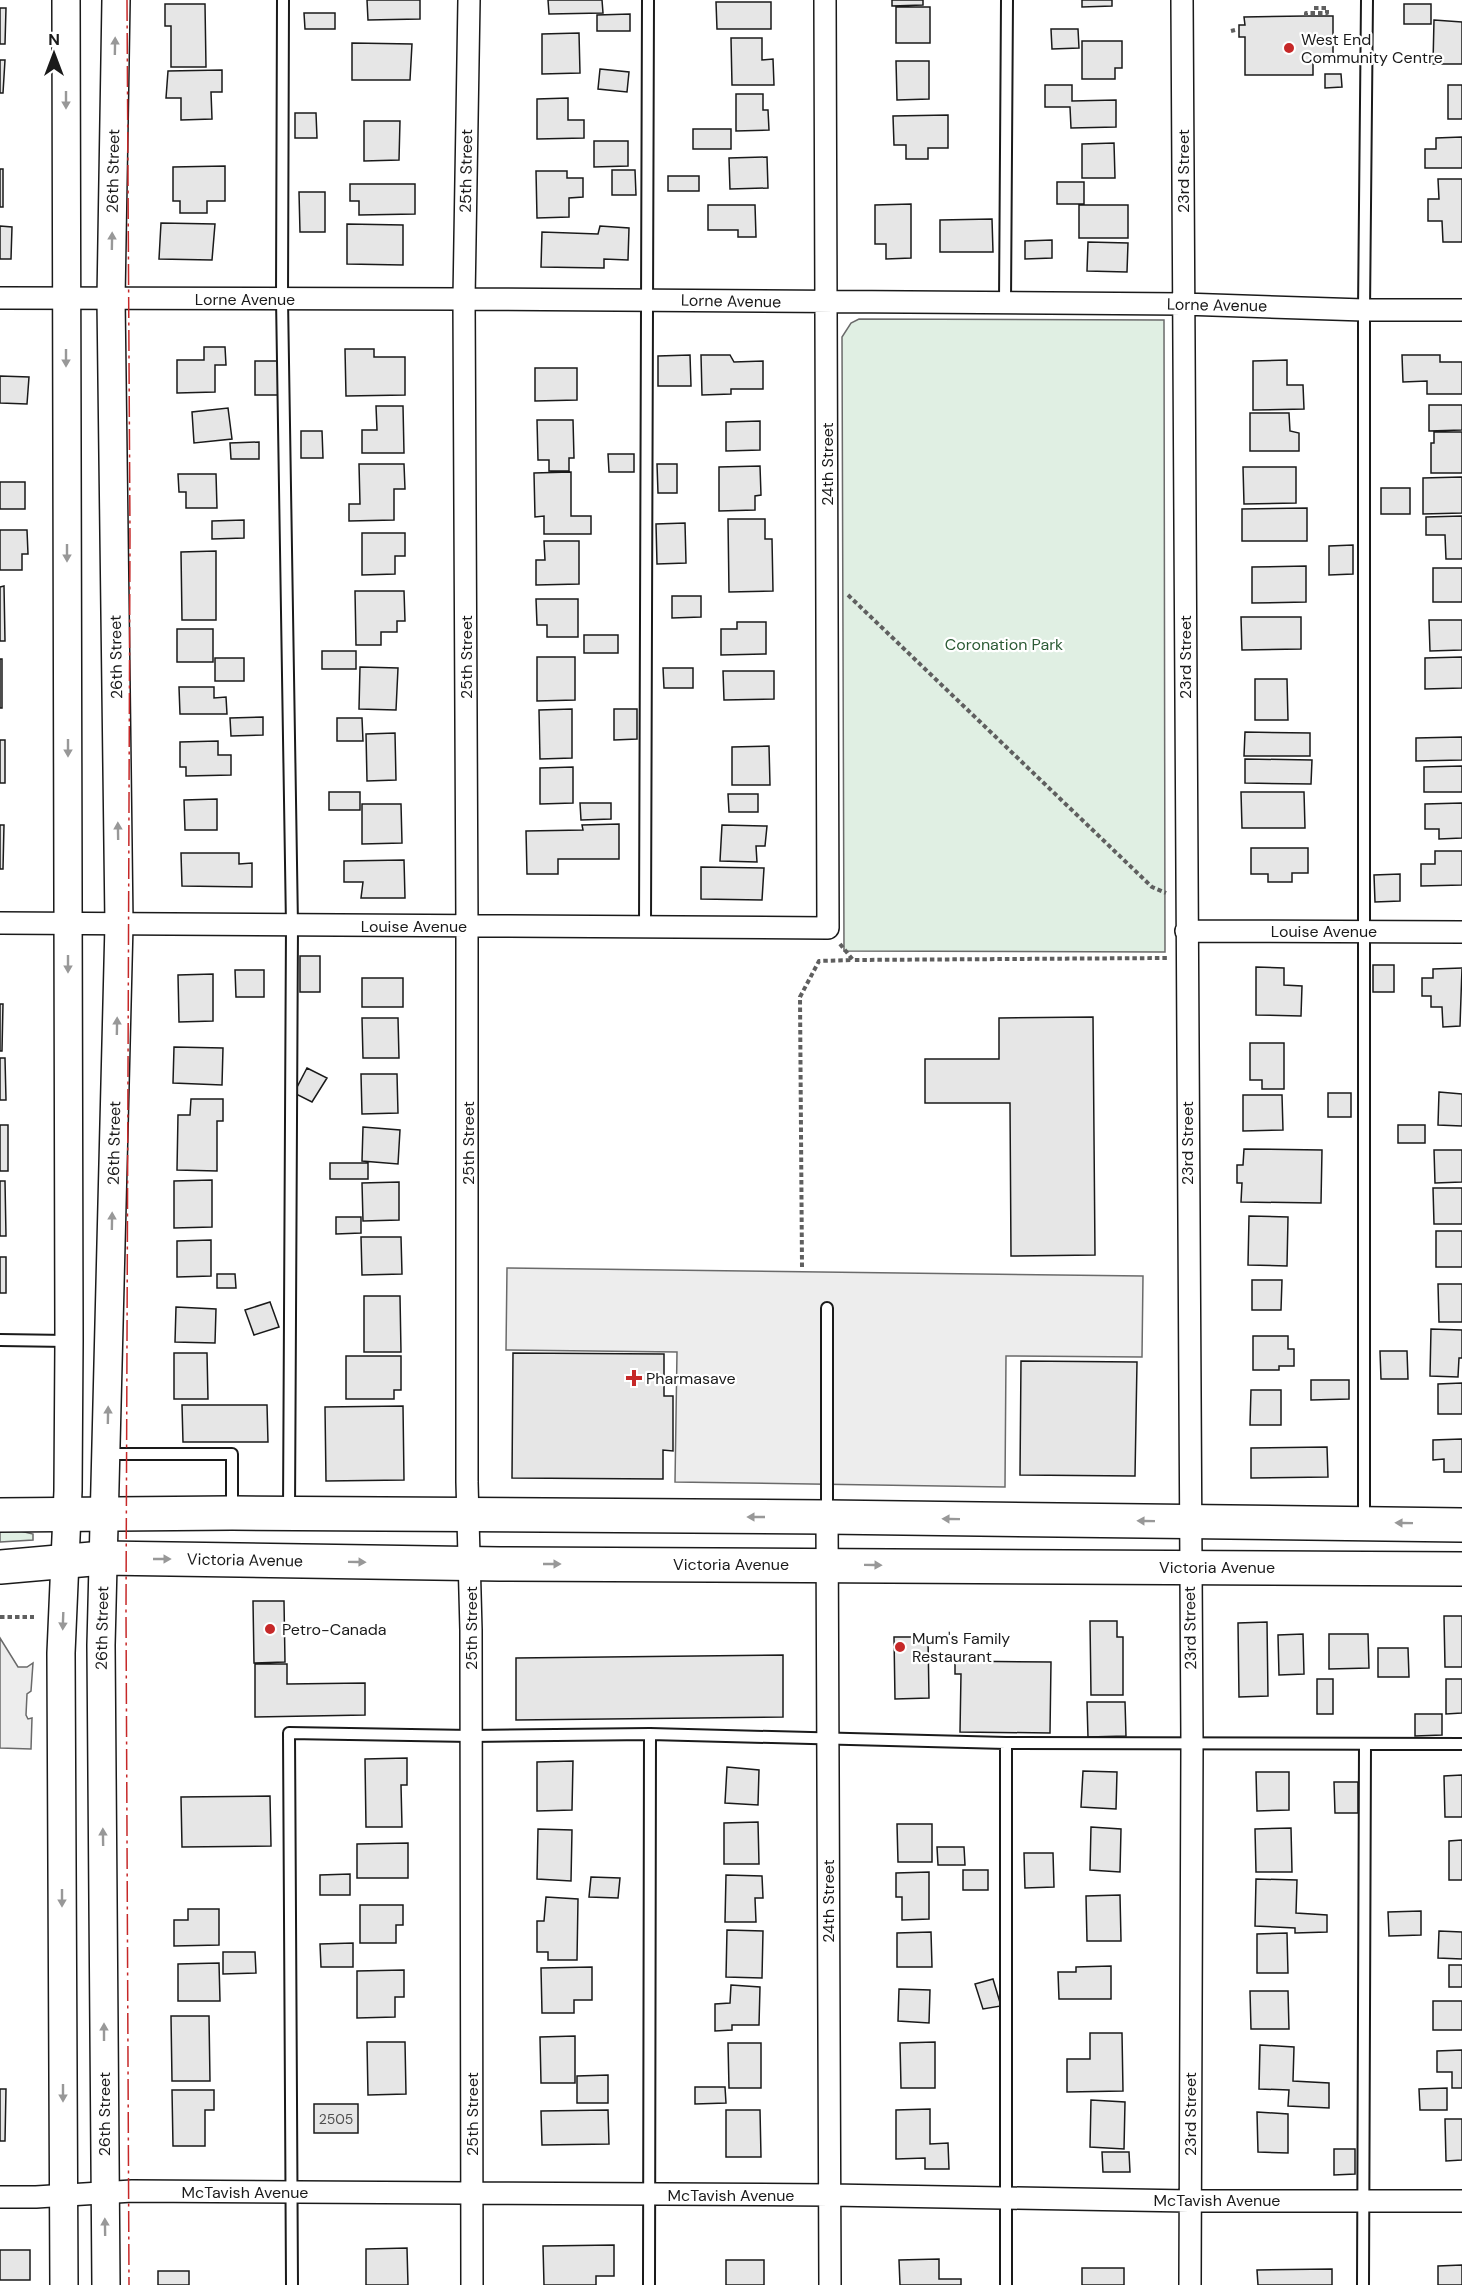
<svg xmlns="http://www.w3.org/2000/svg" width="1462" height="2285" font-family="'DM Sans',sans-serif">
	<rect width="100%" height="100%" fill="#fff"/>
	<path fill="#e0efe3" stroke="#6a6a6a" stroke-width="1.5" d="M859,319L1164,320L1165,952L844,951L842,337L851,323Z
		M16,1530L33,1534V1540L0,1542V1531Z"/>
	<path fill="#ededed" stroke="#6a6a6a" stroke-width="1.5" d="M507,1268L1143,1276L1142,1357L1006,1356L1005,1487L675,1482L677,1352L506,1350Z
		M0,1638L18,1667H27L33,1663L31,1691L27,1694L26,1715L28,1719L32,1718L31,1749L0,1748Z"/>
	<path fill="#e6e6e6" stroke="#1a1a1a" stroke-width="1.5" d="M367,0H420V19L368,20Z
		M548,0H602L603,13L549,14Z
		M892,0H923V5L892,6Z
		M1082,0H1112V6L1082,7Z
		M716,2H771V29H717Z
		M165,4H205L206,67H171V26H165Z
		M1404,4H1431V24H1404Z
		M896,7H930V43H896Z
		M0,8H6L5,44H0Z
		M304,13H335V29H305Z
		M630,14V31H597V15Z
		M1306,16H1333V59H1313V75H1245V37H1239V25H1245L1244,17Z
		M1434,20L1462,22V64H1433Z
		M1051,29H1078L1079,48L1052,49Z
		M579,33L580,73L542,74V34Z
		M731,38H762V60L773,59L774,85H732Z
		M1082,41H1122V68H1115V79H1082Z
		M352,43L412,44L410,80H352Z
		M0,60H5L3,93H0Z
		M896,61H929V99L897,100Z
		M600,69L629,72L627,92L598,89Z
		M222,70V92H211L212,119L181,120V98H166L168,71Z
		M1325,74H1341L1342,87L1325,88Z
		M1045,85H1072V101L1116,100V127L1071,128L1070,107H1045Z
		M1448,85H1462V119H1448Z
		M736,94H763V110H768L769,130L736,131Z
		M568,98V120H584V138L537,139V99Z
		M295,113H316L317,138H295Z
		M948,115V148H928V159H906V145H894L893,116Z
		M364,121H400L399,160L364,161Z
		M693,129H731V149H693Z
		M1462,137V168H1425V149H1436V138Z
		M594,141H628V166L594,167Z
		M1114,143L1115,178H1082V144Z
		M767,157L768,188L730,189L729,158Z
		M225,166V201H207V213H180V201H173V167Z
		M0,169H3V207H0Z
		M612,170H635L636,195H612Z
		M536,171H567V178H583V197L569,198V217L537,218Z
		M668,176H699V191H668Z
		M1438,179H1462V242H1443L1442,221H1428V199H1439Z
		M1057,182H1084V204H1057Z
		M350,184H415V214L359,215V201H350Z
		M299,192H325V232H300Z
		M911,204V258L886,259V244H875V205Z
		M708,205H755L756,237H738V230H708Z
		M1079,205H1128V238H1079Z
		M992,219L993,252H940V220Z
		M161,223L215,224L212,260L159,259Z
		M347,224L403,225V265L347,264Z
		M0,226L12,227L11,259H0Z
		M600,226L629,228L628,260L604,259V268L541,267L542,232L598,234Z
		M1052,240V258L1025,259V241Z
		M1088,242L1128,243L1127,272L1087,271Z
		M204,347H225L226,365H215V392L177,393V360H204Z
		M345,349H374V357H405V395L346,396Z
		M690,355L691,386H658V356Z
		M701,355H730L734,362L763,361V389H731V394L702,395Z
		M1402,355H1440V362H1462V394H1427V381L1403,382Z
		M1287,360V385H1303L1304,409L1253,410V361Z
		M255,361H278L279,395H255Z
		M535,368H577V400L535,401Z
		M0,376L29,377L27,404L0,403Z
		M1429,405H1462V430L1429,431Z
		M376,406H403L404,453H362V430H377Z
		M228,408L232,439L194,443L192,412Z
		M1250,413H1289L1290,431L1299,433V451H1250Z
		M537,420H573L574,458H569V471H549V460H538Z
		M760,421V450L726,451V422Z
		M301,431H322L323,458H301Z
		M1434,432H1462V473H1431V443H1434Z
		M259,442V459H231L230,443Z
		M608,454H634V472H609Z
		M359,464H404L405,489H394V520L349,521V504H360Z
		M657,464H677V493H658Z
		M760,466L761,495L755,496V510L719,511V467Z
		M1243,467H1296V503L1244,504Z
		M571,472V516H591V534H544V516L535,517L534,473Z
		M178,474H216L217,508H186V492H179Z
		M1462,477V513L1423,514V478Z
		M0,482H25V509H0Z
		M1381,488H1410V514H1381Z
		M1307,508V541H1242V509Z
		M1462,516V559H1446L1445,535H1426V517Z
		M728,519H765V539H772L773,591L729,592Z
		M244,520V538L212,539V521Z
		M685,523L686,563L657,564L656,524Z
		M0,530H27L28,554H22V570H0Z
		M362,533H405V556H395V574L362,575Z
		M544,541H579V584L536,585V560H545Z
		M1353,545V574L1329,575V546Z
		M216,551V620H182L181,552Z
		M1306,566V602L1252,603V567Z
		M1433,568H1462V602H1433Z
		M4,586L5,641H0V587Z
		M355,591H404L405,621H397V632H381V645H356Z
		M672,596H701V617L672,618Z
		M536,599H578V637H547V625H537Z
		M1241,617H1301V649L1242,650Z
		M1429,620H1462V650L1430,651Z
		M737,622H766V654L721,655V629H737Z
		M177,629H213V662H177Z
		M584,635H618V653H584Z
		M322,651H356V669H322Z
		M537,657H575V700L537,701Z
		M1462,657V688L1425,689V658Z
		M215,658H244V681H215Z
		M0,659H2V708H0Z
		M360,667L398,668L396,710L359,709Z
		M663,668H693V688H664Z
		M723,671H774V699L724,700Z
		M1255,679H1287L1288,720H1255Z
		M179,687H214V698L226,697L227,714H180Z
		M572,709V758L540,759L539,710Z
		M614,709H637V739L614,740Z
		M263,717V735L231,736L230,718Z
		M337,718H362L363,741H337Z
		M1245,732L1310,733V756H1244Z
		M395,733L396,780L367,781L366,734Z
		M1462,737V760L1416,761V738Z
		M0,740H5V783H0Z
		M218,741V755H231V775L186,776V767H180V742Z
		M769,746L770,785H732V747Z
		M1245,759L1312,760L1311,784L1245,783Z
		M1462,766V792H1424V767Z
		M573,767V803L540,804V768Z
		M329,792H360V810H329Z
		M1241,792H1304L1305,828H1242Z
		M728,794H758V812H729Z
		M217,799V830H185L184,800Z
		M580,803H611V819L581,820Z
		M1462,803V838L1439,839V829H1425V804Z
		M362,804H401L402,843L362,844Z
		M619,824V859H558V874H527L526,831L583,830L582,825Z
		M0,825H4L3,869H0Z
		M722,825L767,826L765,846H756L757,862L720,861Z
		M1251,848H1308V873H1292V882H1268V874H1251Z
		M1435,851H1462V885L1421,886V864H1435Z
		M181,853H239V864L252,863V887L182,886Z
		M404,860L405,898H361L363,882H344V861Z
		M701,867L764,868L762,900L701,899Z
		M1400,874V901L1375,902L1374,875Z
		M300,956H320V992H300Z
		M1373,965H1394V992H1373Z
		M1256,967L1284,968V985L1302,986L1301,1016L1256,1015Z
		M1462,968L1460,1026L1443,1027L1442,1007H1431V996H1422V978H1433V969Z
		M235,970H264V997H236Z
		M213,974V1021L179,1022L178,975Z
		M362,978H403V1007H362Z
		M0,1004H3L2,1051H0Z
		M1093,1017L1095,1255L1011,1256L1010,1103H925V1059H999V1018Z
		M362,1018H398L399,1058H363Z
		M1250,1043H1284V1089H1262V1080H1250Z
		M174,1047L223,1048L222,1085L173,1083Z
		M0,1058H5L6,1100H0Z
		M307,1068L327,1078L312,1102L294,1093Z
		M361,1074H397L398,1113L362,1114Z
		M1439,1092L1462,1094V1126L1438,1125Z
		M1328,1093H1351V1117H1328Z
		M1243,1095H1282L1283,1130L1243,1131Z
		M191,1099H223V1121H217V1171L177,1170L178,1115H190Z
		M0,1125H8V1171H0Z
		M1398,1125H1425V1143H1398Z
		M363,1127L400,1130L398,1164L362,1161Z
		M1244,1149L1322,1150L1321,1203L1241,1202L1242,1183H1237V1165H1243Z
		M1434,1150H1462V1182L1435,1183Z
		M330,1163H368V1179H330Z
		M212,1180V1227L174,1228V1181Z
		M0,1181H5L6,1236H0Z
		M399,1182V1220L363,1221L362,1183Z
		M1433,1188H1462V1224H1434Z
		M1249,1216L1288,1217L1287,1266L1248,1265Z
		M336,1217H361V1233L336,1234Z
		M1436,1231H1462V1267H1436Z
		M361,1237H401L402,1274L362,1275Z
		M211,1240V1276L177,1277V1241Z
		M0,1257H6V1293H0Z
		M217,1274H235L236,1288H217Z
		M1252,1280H1282L1281,1310H1252Z
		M1438,1284H1462V1322H1439Z
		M364,1296H400L401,1352H364Z
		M270,1302L279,1327L254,1335L245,1310Z
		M176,1307L216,1309L215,1343L175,1342Z
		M1431,1329L1462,1330V1358H1459L1458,1377L1430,1376Z
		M1253,1336H1288V1349H1294V1366H1279V1370H1253Z
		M1380,1351H1407L1408,1379H1381Z
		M174,1353H207L208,1399H174Z
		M513,1353L664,1354V1396H673V1451L663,1450V1479L512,1478Z
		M346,1356H401V1390H394V1399H346Z
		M1021,1361L1137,1362L1135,1476L1020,1475Z
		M1311,1380H1349V1399L1311,1400Z
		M1462,1383V1414H1438V1384Z
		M1251,1390H1281V1425H1250Z
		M182,1405H267L268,1442H183Z
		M403,1406L404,1480L326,1481L325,1407Z
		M1462,1439V1472H1444V1459L1433,1460V1440Z
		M1327,1447L1328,1477L1251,1478V1448Z
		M253,1601H284L285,1662L254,1663Z
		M1444,1616H1462V1667H1445Z
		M1090,1621H1117V1637H1123V1695H1091Z
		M1267,1622L1268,1696L1239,1697L1238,1623Z
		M1303,1634L1304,1674L1279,1675L1278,1635Z
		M1329,1634H1368L1369,1668L1329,1669Z
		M894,1637H928L929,1698L895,1699Z
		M1378,1648H1408L1409,1677H1378Z
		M783,1655V1717L516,1720V1658Z
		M955,1661L1051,1662L1050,1733L960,1732L961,1674H955Z
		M255,1664H287V1684L365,1683V1715L255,1717Z
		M1317,1679H1333V1714H1317Z
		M1446,1679H1462V1713L1446,1714Z
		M1087,1702H1125L1126,1736L1088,1737Z
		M1415,1714H1442V1735L1415,1736Z
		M407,1758V1785H401L402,1827H366L365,1759Z
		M573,1761L572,1810L537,1811V1762Z
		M727,1767L759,1770L758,1805L725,1803Z
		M1083,1771L1117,1772L1116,1809L1081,1807Z
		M1256,1772H1289V1810L1257,1811Z
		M1462,1775V1817H1445L1444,1776Z
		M1334,1782H1358V1813H1335Z
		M270,1796L271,1846L182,1847L181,1797Z
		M758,1822L759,1864H724V1823Z
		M897,1824H932V1862H898Z
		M1091,1827L1121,1829L1120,1872L1090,1870Z
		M1291,1828L1292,1872H1256L1255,1829Z
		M538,1829L572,1830L571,1881L537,1879Z
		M1462,1840V1880H1449V1841Z
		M408,1843V1878H357V1844Z
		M937,1847H964L965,1865H938Z
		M1024,1853H1053L1054,1887L1025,1888Z
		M963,1870H988V1890H963Z
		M929,1872V1919L902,1920V1897H896V1873Z
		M350,1874V1895H320V1875Z
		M726,1875L762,1876L763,1898H755L756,1922H725Z
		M591,1877L620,1878L618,1898L589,1897Z
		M1256,1879L1297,1880L1296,1913L1327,1915V1932L1295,1933V1928L1255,1926Z
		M1120,1895L1121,1941H1087L1086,1896Z
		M546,1897L578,1899L577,1960H548V1952H537V1921H544Z
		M360,1905H403V1925H396V1943H360Z
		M188,1909H219V1945L174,1946V1920H188Z
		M1421,1911V1935L1389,1936L1388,1912Z
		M727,1930L763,1931L762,1978L726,1977Z
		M1439,1931L1462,1932V1959L1438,1958Z
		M931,1932L932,1967H897V1933Z
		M1287,1933L1288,1973H1257V1934Z
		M353,1943V1967H321L320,1944Z
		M223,1952H255L256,1973L223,1974Z
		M219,1963L220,2001H178V1964Z
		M1449,1965H1462V1987H1449Z
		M1111,1966V1999H1059L1058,1972H1076V1967Z
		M592,1967V2000H574V2013H542L541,1968Z
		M404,1970V1997H395V2017L357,2018V1971Z
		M993,1979L1001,2006L983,2009L975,1984Z
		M731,1985L760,1987L759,2025H732V2030L715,2031V2004L730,2003Z
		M899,1989L930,1990L929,2023L898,2021Z
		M1250,1991H1288L1289,2029H1251Z
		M1433,2001H1462V2030H1433Z
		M171,2016H209L210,2081H172Z
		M1090,2033H1122L1123,2091L1067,2092V2059H1090Z
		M575,2036V2083H541L540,2037Z
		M367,2042H405L406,2094L368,2095Z
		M935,2042V2088H901L900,2043Z
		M728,2043H761V2088H729Z
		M1260,2045L1294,2047L1293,2081L1329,2083V2108L1288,2106L1289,2090L1259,2089Z
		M1462,2050V2088H1452V2072H1437V2051Z
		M608,2075V2103H577V2076Z
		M695,2087H725L726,2103L695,2104Z
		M1447,2088V2110H1420L1419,2089Z
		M0,2089H6L5,2141H0Z
		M172,2090H214V2110H205V2146H173Z
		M1091,2100L1125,2102L1124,2149L1090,2147Z
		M314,2104H358V2133H314Z
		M930,2109V2144L948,2143L949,2169H925V2158L896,2159V2110Z
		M608,2110L609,2144L542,2145L541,2111Z
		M726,2110H760L761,2157H726Z
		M1257,2112L1288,2114V2153L1258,2152Z
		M1445,2119H1462V2160L1446,2161Z
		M1334,2149H1355V2174L1334,2175Z
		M1102,2152H1129L1130,2172H1103Z
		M614,2245V2276H596V2285H544L543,2246Z
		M407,2248L408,2285H366V2249Z
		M0,2250H30V2280H0Z
		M939,2259V2279H961V2285H900L899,2260Z
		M726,2260H764V2285H726Z
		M1462,2265V2285H1438V2266Z
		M1082,2268H1124V2285H1082Z
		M1332,2269V2285H1258L1257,2270Z
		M158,2271H189V2285H158Z"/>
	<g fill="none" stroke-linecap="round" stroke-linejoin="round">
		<g stroke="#1a1a1a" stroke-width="14">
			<path id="service" d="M283,0L282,299L292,925L289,1511
				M1005,303L1007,0
				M645,927L648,0
				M0,1340L68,1341
				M107,1454H232V1511
				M827,1514V1308
				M1364,1519V310L1367,0
				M1006,1743L1462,1744
				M292,2285L289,1733L471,1736L650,1734L1006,1743V2285
				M649,2285L650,1734
				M1363,2285L1365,1744"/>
		</g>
		<g stroke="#1a1a1a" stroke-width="24">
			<path id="minor" d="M469,0L464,299L467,926V1482L471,1630L472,2285
				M1182,0L1192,1743L1190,2285
				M0,298L464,299L1183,304L1364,310H1462
				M0,923L828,928L825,0
				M1186,931L1462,932
				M827,1517L830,2285
				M0,2197H36L132,2191L830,2195L1189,2201H1462"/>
		</g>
		<g stroke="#1a1a1a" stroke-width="30">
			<path id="tertiary" d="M64,2285L61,1653L68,1491L69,1341L66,0
				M106,2285L101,1645L119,924L111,299L116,0"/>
		</g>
		<g stroke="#1a1a1a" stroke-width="36">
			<path id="primary" d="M0,1515L232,1513L827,1517L1462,1525
				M0,1567L103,1558L500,1564L1462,1569"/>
		</g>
		<path stroke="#5f5f5f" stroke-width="4" stroke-dasharray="4.5 3" stroke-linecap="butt" d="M1306,16V13H1327V8H1312
			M1231,31L1235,30
			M848,595L1152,887L1166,893
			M840,944L853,960L1167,958
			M802,1267L800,997L819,961L852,960
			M0,1617H34"/>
		<use href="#service" stroke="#fff" stroke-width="10"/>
		<use href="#minor" stroke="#fff" stroke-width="21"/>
		<use href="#tertiary" stroke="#fff" stroke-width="27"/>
		<use href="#primary" stroke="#fff" stroke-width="33"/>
		<path stroke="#c62828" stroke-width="1.5" stroke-dasharray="21 4.5 3 4.5" stroke-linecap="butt" d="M127,0L130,535L126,1610L129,2285"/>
	</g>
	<defs><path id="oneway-solid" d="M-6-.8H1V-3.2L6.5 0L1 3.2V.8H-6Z" transform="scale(1.5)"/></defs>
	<g fill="#989898">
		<use href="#oneway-solid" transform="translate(115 46) rotate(-89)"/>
		<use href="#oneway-solid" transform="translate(66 100) rotate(90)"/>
		<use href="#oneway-solid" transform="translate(112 241) rotate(-89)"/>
		<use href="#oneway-solid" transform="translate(66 358) rotate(90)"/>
		<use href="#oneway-solid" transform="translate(67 553) rotate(90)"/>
		<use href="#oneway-solid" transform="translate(68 748) rotate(90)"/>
		<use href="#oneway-solid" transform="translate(118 831) rotate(-91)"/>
		<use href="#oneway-solid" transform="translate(68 964) rotate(90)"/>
		<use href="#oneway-solid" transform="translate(117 1026) rotate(-89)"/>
		<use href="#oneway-solid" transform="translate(112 1221) rotate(-89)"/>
		<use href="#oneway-solid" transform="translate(108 1415) rotate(-89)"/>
		<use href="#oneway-solid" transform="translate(756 1517) rotate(-180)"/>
		<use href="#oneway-solid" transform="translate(951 1519) rotate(-179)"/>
		<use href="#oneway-solid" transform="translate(1146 1521) rotate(-179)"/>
		<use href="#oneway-solid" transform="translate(1404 1523) rotate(-179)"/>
		<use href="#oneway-solid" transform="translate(162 1559)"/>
		<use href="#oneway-solid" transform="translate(357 1562) rotate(1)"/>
		<use href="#oneway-solid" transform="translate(552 1564)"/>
		<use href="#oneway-solid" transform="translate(873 1565) rotate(1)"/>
		<use href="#oneway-solid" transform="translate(63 1621) rotate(92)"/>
		<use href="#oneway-solid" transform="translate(103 1837) rotate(-91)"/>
		<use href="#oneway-solid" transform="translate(62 1898) rotate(90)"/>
		<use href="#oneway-solid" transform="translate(104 2032) rotate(-90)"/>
		<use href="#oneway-solid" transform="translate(63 2093) rotate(90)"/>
		<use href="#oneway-solid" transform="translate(105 2227) rotate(-91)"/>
	</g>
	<g fill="#c62828" stroke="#fff" stroke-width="2">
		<circle cx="1289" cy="48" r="6"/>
		<path d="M631 1369h6v6h6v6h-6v6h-6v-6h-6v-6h6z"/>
		<circle cx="270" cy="1629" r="6"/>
		<circle cx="900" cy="1647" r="6"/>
	</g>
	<g text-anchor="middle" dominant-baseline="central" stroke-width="4.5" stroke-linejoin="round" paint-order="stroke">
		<g font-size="14" fill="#4d4d4d">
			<text x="336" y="2119">2505</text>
		</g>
		<g font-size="16" fill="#1a1a1a" stroke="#fff" text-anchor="start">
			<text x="1301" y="39">West End<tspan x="1301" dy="18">Community Centre</tspan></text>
			<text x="646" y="1378">Pharmasave</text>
			<text x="282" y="1629">Petro-Canada</text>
			<text x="912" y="1638">Mum's Family<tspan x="912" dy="18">Restaurant</tspan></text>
		</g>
		<g font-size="16" fill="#1a1a1a" stroke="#fff">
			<text transform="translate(113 171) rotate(-89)">26th Street</text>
			<text transform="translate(466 171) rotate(-89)">25th Street</text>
			<text transform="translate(1183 171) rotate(-90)">23rd Street</text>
			<text x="245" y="299">Lorne Avenue</text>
			<text transform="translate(731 301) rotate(1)">Lorne Avenue</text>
			<text transform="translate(1217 305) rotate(1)">Lorne Avenue</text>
			<text transform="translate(827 464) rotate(-90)">24th Street</text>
			<text transform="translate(116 657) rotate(-91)">26th Street</text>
			<text transform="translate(466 657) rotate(-90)">25th Street</text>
			<text transform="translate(1185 657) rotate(-90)">23rd Street</text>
			<text x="414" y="926">Louise Avenue</text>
			<text x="1324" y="931">Louise Avenue</text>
			<text transform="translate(114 1143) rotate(-89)">26th Street</text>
			<text transform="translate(468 1143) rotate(-90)">25th Street</text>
			<text transform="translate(1187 1143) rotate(-90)">23rd Street</text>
			<text transform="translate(245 1560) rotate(1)">Victoria Avenue</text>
			<text x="731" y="1564">Victoria Avenue</text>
			<text x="1217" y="1567">Victoria Avenue</text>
			<text transform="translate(102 1628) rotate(-89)">26th Street</text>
			<text transform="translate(471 1628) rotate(-90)">25th Street</text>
			<text transform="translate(1190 1628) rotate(-91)">23rd Street</text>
			<text transform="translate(828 1901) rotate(-90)">24th Street</text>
			<text transform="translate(104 2114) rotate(-90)">26th Street</text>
			<text transform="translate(472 2114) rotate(-90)">25th Street</text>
			<text transform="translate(1190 2114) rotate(-90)">23rd Street</text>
			<text x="245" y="2192">McTavish Avenue</text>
			<text x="731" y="2195">McTavish Avenue</text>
			<text x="1217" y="2200">McTavish Avenue</text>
		</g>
		<g font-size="16" fill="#2b5a34" stroke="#fff">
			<text x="1004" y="644">Coronation Park</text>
		</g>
	</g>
	<g transform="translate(54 54)" stroke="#ffffff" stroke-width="4.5" paint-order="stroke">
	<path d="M0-4.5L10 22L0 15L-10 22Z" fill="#1a1a1a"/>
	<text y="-9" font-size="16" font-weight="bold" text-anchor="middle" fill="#1a1a1a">N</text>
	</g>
</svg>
